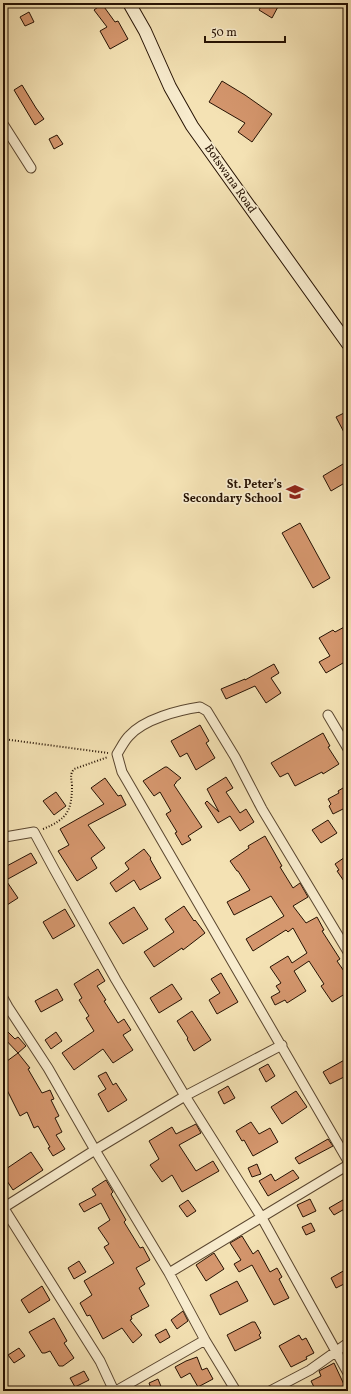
<svg xmlns="http://www.w3.org/2000/svg" width="351" height="1394" font-family="Vollkorn,serif">
	<rect width="100%" height="100%" fill="#f4e2b4"/>
	<filter id="stains"><feTurbulence type="fractalNoise" baseFrequency=".005" numOctaves="4"/><feColorMatrix values="0 0 0 0 .2 0 0 0 0 .09 0 0 0 0 .02 0 0 0 .5 -.17"/></filter>
	<radialGradient id="worn" r=".72"><stop offset=".6" stop-color="#630" stop-opacity="0"/><stop offset="1" stop-color="#630" stop-opacity=".3"/></radialGradient>
	<path fill="#d4966d" stroke="#261203" d="M263,3H280L272,18L259,10Z
		M102,4L115,22L118,21L128,39L110,49L100,31L107,27L94,10Z
		M29,12L34,22L25,26L20,17Z
		M222,81L245,95L272,114L252,142L238,132L245,123L209,102Z
		M22,85L36,108L44,119L35,125L14,90Z
		M57,135L63,144L54,149L49,139Z
		M348,411V440L336,417Z
		M348,461V481L331,491L323,476Z
		M300,523L330,578L313,588L282,533Z
		M348,625V660L326,673L319,662L330,656L319,638L333,630L335,632Z
		M274,664L279,673L271,678L281,693L266,703L255,686L226,699L221,689L245,679V680Z
		M200,725L209,741L206,743L215,758L196,770L187,753L180,757L171,741Z
		M323,733L330,746L328,747L339,764L323,774L322,772L295,786L288,773L280,777L271,763Z
		M165,767H167L181,778L176,782V783L174,785L202,827L188,836L191,840L182,845L175,833L177,832L166,814L171,811L160,792L154,796L143,781Z
		M226,777L233,788L226,792L240,813L246,809L254,822L240,831L230,816L218,823L205,803L207,801L219,812L207,789Z
		M105,778L118,796L121,795L126,805L88,825L105,848L91,858L97,868L77,881L58,851L69,845L60,829L104,804L91,788Z
		M348,785V808L346,805L344,806L345,808L333,814L329,806L331,804L328,799L339,793L338,791Z
		M56,792L66,806L54,815L43,801Z
		M328,820L337,833L321,843L312,830Z
		M265,836L282,866L280,867L293,888L300,883L308,897L293,906L306,923L317,917L324,930L322,931L340,959L337,961L348,977V992L332,1002L321,986L324,984L309,961L294,971L306,991L287,1003L285,1000L275,1005L271,997L280,992L276,986L281,983L270,967L288,956L292,963L307,953L293,928L288,932L286,930L253,951L246,939L284,916L271,896L234,915L227,902L250,890L238,871H237L230,861L249,848L248,846Z
		M144,849L151,858L150,859L161,878L140,890L134,880L116,892L110,883L129,869L125,863Z
		M31,853L37,863L8,879L3,868Z
		M348,855V887L337,871L339,870L335,864Z
		M3,876L18,898L7,905L3,899Z
		M184,906L194,921L195,920L205,933L183,950L182,948L154,967L144,952L174,932L165,919Z
		M134,907L148,929L123,944L109,923Z
		M65,909L75,926L53,939L43,922Z
		M98,969L105,981L97,986L106,1000L104,1001L118,1023L124,1019L131,1030L123,1035L133,1050L113,1063L103,1049L74,1070L62,1053L94,1031L86,1018L89,1016L79,1000L82,998L74,984Z
		M221,973L238,1002L217,1014L209,1000L220,993L211,979Z
		M172,984L182,999L159,1013L150,998Z
		M57,989L63,1000L41,1012L35,1001Z
		M192,1011L211,1040L194,1051L187,1039L188,1038L177,1021Z
		M3,1027L15,1039L18,1037L26,1046L18,1053L3,1037Z
		M56,1032L62,1041L51,1049L45,1040Z
		M18,1053L30,1068L28,1069L42,1093L50,1090L54,1099L51,1100L59,1116L55,1118L62,1132L56,1135L65,1149L53,1156L48,1148L50,1147L38,1126L34,1128L27,1112L20,1116L3,1082V1064Z
		M348,1058V1075L330,1084L323,1072Z
		M268,1064L275,1076L266,1082L259,1069Z
		M106,1072L113,1085L116,1083L127,1100L108,1112L98,1094L106,1089L98,1076Z
		M228,1086L235,1098L224,1104L218,1092Z
		M296,1091L307,1107L282,1124L271,1107Z
		M251,1122L259,1134L270,1128L278,1142L253,1156L244,1140L242,1141L236,1131Z
		M196,1124L201,1133L179,1145L196,1171L213,1161L219,1171L182,1192L172,1175L162,1182L150,1165L159,1159L149,1141L172,1127L176,1134Z
		M328,1139L333,1146L299,1164L295,1158Z
		M31,1152L43,1170L13,1190L3,1175V1171Z
		M257,1164L261,1174L252,1177L248,1168Z
		M293,1170L299,1178L268,1196L259,1181L271,1174L275,1181Z
		M106,1180L113,1192L111,1194L126,1220L124,1222L140,1248L143,1247L150,1260L136,1268L145,1284L139,1288L149,1306L131,1316L132,1319L130,1320L142,1335L133,1343L122,1328L103,1339L90,1315L87,1316L80,1303L92,1295L84,1281L114,1263L104,1247L109,1244L98,1228L110,1220L101,1203L84,1212L79,1204L96,1195L92,1189Z
		M348,1197V1207L334,1215L329,1208Z
		M310,1199L316,1211L303,1217L297,1205Z
		M188,1200L196,1211L187,1217L179,1206Z
		M311,1223L315,1231L306,1235L302,1227Z
		M242,1236L253,1254L258,1250L270,1272L277,1268L282,1277L279,1279L289,1298L274,1305L252,1265L239,1272L234,1264L241,1260L230,1243Z
		M214,1253L224,1269L206,1281L196,1265Z
		M79,1261L86,1272L74,1279L68,1268Z
		M345,1270L348,1276V1282L336,1288L331,1278Z
		M237,1281L248,1301L220,1315L210,1295Z
		M42,1286L50,1300L29,1313L21,1300Z
		M183,1311L188,1321L177,1329L171,1320Z
		M54,1318L67,1341L64,1343L74,1358L63,1366H59L50,1351L45,1353H42L29,1332Z
		M252,1322H255L261,1333L259,1335L261,1338L235,1351L227,1335Z
		M166,1329L170,1337L160,1343L155,1335Z
		M299,1335L302,1340L306,1338L314,1353L306,1357L307,1359L291,1367L279,1346Z
		M19,1348L25,1356L14,1363L8,1355Z
		M197,1357L202,1370L207,1368L213,1379L198,1387L190,1373L181,1378L175,1367L186,1361Z
		M334,1363L347,1391H316L311,1381L321,1376L319,1371Z
		M84,1371L89,1380L75,1387L70,1378Z
		M158,1379L162,1389L152,1391L149,1383Z"/>
	<g fill="none" stroke-linecap="round" stroke-linejoin="round">
		<g stroke="#5a462f" stroke-width="11">
			<path id="street" d="M3,124L31,168
				M328,715L348,749
				M3,837H5L34,832L54,869L116,980L185,1096L262,1218L348,1373
				M348,952L262,809L235,757L207,711L200,707C179,710 144,719 129,736C124,741 121,748 117,754L122,772L348,1161
				M3,998L8,1007L48,1068L95,1150L3,1208
				M3,1207L100,1361L114,1391
				M169,1273L348,1165
				M116,1391L205,1340
				M236,1391L205,1340L169,1273L95,1150L185,1096L282,1045
				M270,1391L310,1370L348,1343"/>
		</g>
		<g stroke="#261203" stroke-width="14">
			<path id="secondary" d="M129,3L145,31L170,87L192,126L348,344"/>
		</g>
		<path stroke="#261203" stroke-width="2" stroke-dasharray="1 2" stroke-linecap="butt" d="M3,739L108,753
			M43,829C68,819 72,810 72,784C71,778 70,774 74,769L108,757"/>
		<use href="#street" stroke="#f8ecce" stroke-width="9"/>
		<use href="#secondary" stroke="#f8ecce" stroke-width="12"/>
	</g>
	<defs>
		<g id="school-bare" transform="scale(1.38)"><path d="M0-5L7-2L0 1L-7-2ZM-4 1L0 2.5L4 1V4Q0 6-4 4Z" fill="#8f2418" stroke="#f8ecce" stroke-width="2.5" paint-order="stroke"/></g>
	</defs>
	<g fill-rule="evenodd">
		<use href="#school-bare" x="295" y="492"/>
	</g>
	<g text-anchor="middle" dominant-baseline="central" stroke-width="3.5" stroke-linejoin="round" paint-order="stroke">
		<g font-size="12" fill="#261203" stroke="#f8ecce">
			<text transform="translate(230 179) rotate(55)">Botswana Road</text>
		</g>
		<g font-size="12" font-weight="bold" fill="#261203" stroke="#f8ecce" text-anchor="end">
			<text x="282" y="485">St. Peter’s<tspan x="282" dy="14">Secondary School</tspan></text>
		</g>
	</g>
	<rect width="351" height="1394" fill="none" stroke="#f4e2b4" stroke-width="16"/>
	<rect x="4" y="4" width="343" height="1386" fill="none" stroke="#261203" stroke-width="2"/>
	<rect x="8" y="8" width="335" height="1378" fill="none" stroke="#261203"/>
	<path d="M205 36v6h80v-6" fill="none" stroke="#261203" stroke-width="2"/>
	<text x="211" y="36" font-size="12" fill="#261203" stroke="#f8ecce" stroke-width="3" paint-order="stroke">50 m</text>
	<rect width="100%" height="100%" filter="url(#stains)"/>
	<rect width="100%" height="100%" fill="url(#worn)"/>
</svg>
